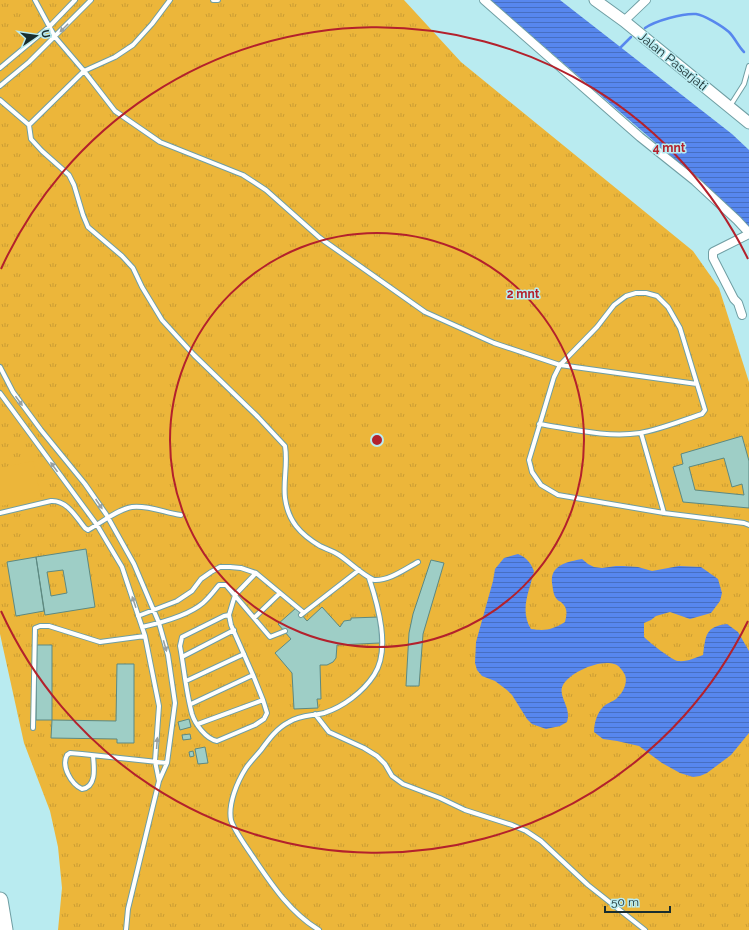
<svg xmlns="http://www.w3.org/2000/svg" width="749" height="930" font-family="Raleway,sans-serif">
	<defs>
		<pattern id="grass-tufts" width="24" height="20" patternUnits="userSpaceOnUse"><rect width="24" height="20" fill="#ecb63a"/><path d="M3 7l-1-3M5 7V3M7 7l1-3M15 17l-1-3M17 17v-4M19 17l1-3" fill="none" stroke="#ca9d33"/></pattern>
		<pattern id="water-rules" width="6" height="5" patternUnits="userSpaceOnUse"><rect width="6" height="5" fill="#5787ee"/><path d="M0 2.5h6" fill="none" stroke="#476fc1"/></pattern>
	</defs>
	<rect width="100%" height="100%" fill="#b9ebf0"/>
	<path fill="url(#grass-tufts)" d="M0,0H404L461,62L693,251L719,288L749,382V930H58L62,888L58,847L50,811L24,743L0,634Z"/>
	<path fill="#ecb63a" d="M33,461L41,498L0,506V468Z"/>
	<path fill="url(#water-rules)" d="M490,0H560L732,134L749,150V230L678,162Z
		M518,554C527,558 530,562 534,571C530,590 519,610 531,629C545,631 552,630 565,622C567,614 568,608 561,602C559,601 557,600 556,598C553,594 553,588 552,583C550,565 567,562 582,559L588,564L594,567L602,568L616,566H623L638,567L652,571L679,566L701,567L718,579L722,593L720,601L711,613L690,619L670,612L656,616L651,620L644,623V637C650,643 672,660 678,661C687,662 695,658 703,655C706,635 705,627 727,624L738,632L749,651V733L731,755L707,773L700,776L693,777L680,773L662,763L639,746L617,741L603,739L594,732C594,723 597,713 603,707C607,703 612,702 616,699C623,693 628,683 625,675C623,671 619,665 614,664C600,659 570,672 563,685C557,696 572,707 567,722L560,726L546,729L532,724L527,719L512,695L507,690L495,681L482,676L477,670L475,663L476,642L493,581L495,569L504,558Z"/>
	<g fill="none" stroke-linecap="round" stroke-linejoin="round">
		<path stroke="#5787ee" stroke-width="2.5" d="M645,28C655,21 683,13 696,14C704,15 722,26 729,32C735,38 738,46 744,52
			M619,49L631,37"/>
	</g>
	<path fill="#9ecec6" stroke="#5c8982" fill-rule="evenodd" d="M742,436L749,461V508L683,502L673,467L683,464L681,454ZM724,458L732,487L742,484L744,495L695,490L689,467Z
		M86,549L95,607L45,615L36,557ZM63,570L67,593L51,596L47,572Z
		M36,557L44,611L16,616L7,562Z
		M431,560L444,563L423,634L419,686H406L409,633L413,614Z
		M322,607L340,627L344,621L351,620V618L379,617L380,643L337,645L336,658L333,662L327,665H320L321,699H317L318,708L294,709L292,673L275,653L291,639L278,624L296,608L307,621Z
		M37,645H52V720H36Z
		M117,664H134V743H117V739L51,738L52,720L116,721Z
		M189,719L191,727L180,730L178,722Z
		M190,734L191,739L183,740L182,735Z
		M205,747L208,763L198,764L195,749Z
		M193,751L194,756L190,757L189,752Z"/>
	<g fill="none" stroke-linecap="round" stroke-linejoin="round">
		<g stroke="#6f9ea3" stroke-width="6">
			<path id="service" d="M35,0L55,37L84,71L115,111L160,142L243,175L266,190L320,238L425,312L494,343L560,365L697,384
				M170,0L152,24L133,45L115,57L84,71L29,125L31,139L42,151L69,175L74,185L83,215L88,227L122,256L133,268L142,287L162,320L194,355L258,417L285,446C288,463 283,481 285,498C288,521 300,534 320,546C326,549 333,551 339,555C351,563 361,574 374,580C389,581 405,569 418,562
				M213,0H218
				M0,68L49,27L75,0
				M0,86L29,62L91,0
				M0,100L29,125
				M730,106L744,84L749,66
				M0,367L13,392L41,430L85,484L106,514L134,564L159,623L168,655L175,703L167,763L159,781L128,909L126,930
				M0,393L97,525L122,567L145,636L159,706L155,761L159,781
				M539,424C572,429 607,438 640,433C659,430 683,420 702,414L705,410L680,328L668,307L657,296L646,293H636L626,296L614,305L597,327L560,365L554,377L529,460L532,472L541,485L558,495L664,513L744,523L749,525
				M641,433L664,513
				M0,513L51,501C67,500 76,517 85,528L88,530C101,523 118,509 132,507C149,505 165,513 181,515
				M229,615L224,616L182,637L180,646C184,668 186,692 192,714C195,724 206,739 217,741L255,725L264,719L267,713L263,700L253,675L231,625L229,615L235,595L256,573
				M301,615L359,570
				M138,616L177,601L192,591L201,579L211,572L220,567H230L241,568L256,573L303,612
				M254,618L280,593
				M142,627C160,623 189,615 203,603C209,598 214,591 219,585H226L270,637L285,631
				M182,657L234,630
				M186,681L244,654
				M191,704L253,675
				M315,714L329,732L364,748L377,756L385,764L392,776L403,784L440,798L465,810L512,825L526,831L541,841L588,885L645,930
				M198,724L263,700
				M33,728L35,628L40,626H49L100,642L145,636
				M93,756C94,767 97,787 82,789C71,784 61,766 67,755L70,753L82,754L167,763
				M319,930C289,912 270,882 251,854C245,845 234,830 231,820C228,804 237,782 246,768C250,762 256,756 261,750C269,739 277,728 289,722C300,715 312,716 324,713C343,707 363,692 374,675C391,650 378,605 369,578"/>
		</g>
		<g stroke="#6f9ea3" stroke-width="10">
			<path id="minor" d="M484,0L640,137L695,181L737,220L749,233
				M624,21L646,0
				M742,315L738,303L734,299L713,258V252L749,234"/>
		</g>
		<g stroke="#6f9ea3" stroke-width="13">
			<path id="secondary" d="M595,0L624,21L749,123"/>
		</g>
		<g stroke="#6f9ea3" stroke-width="17">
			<path id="motorway" d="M0,900L5,930"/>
		</g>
		<use href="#service" stroke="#fff" stroke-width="4"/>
		<use href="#minor" stroke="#fff" stroke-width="8"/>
		<use href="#secondary" stroke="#fff" stroke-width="11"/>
		<use href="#motorway" stroke="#fff" stroke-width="15"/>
	</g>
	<defs><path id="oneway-solid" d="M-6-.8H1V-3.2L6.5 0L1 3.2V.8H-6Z"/></defs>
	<g fill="#98a0a1">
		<use href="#oneway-solid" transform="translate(64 28) rotate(135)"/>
		<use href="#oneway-solid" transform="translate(19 401) rotate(54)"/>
		<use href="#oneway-solid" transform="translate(54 467) rotate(-126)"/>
		<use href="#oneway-solid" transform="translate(99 504) rotate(56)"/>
		<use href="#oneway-solid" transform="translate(134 602) rotate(-109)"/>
		<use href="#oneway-solid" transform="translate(165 646) rotate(74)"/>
		<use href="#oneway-solid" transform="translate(157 743) rotate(-86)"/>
	</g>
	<g fill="none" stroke="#b3212c" stroke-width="2">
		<circle cx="377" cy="440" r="207"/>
		<path d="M748 621A413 413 0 0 1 1 611M1 269A413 413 0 0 1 748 259"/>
	</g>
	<g text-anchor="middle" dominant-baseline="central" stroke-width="3" stroke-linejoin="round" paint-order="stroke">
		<g font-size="13" fill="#192d2f" stroke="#b9ebf0">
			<text transform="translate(673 61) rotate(39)">Jalan Pasarjati</text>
		</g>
	</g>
	<circle cx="377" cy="440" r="6" fill="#b3212c" stroke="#b9ebf0" stroke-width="2"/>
	<g font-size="12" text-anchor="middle" font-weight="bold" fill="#b3212c" stroke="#b9ebf0" stroke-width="3" stroke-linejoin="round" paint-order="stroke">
		<text x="669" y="152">4 mnt</text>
		<text x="523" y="298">2 mnt</text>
	</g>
	<g transform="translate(36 36) rotate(77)" stroke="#b9ebf0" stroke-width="3" paint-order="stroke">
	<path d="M0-3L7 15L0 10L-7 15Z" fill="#192d2f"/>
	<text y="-6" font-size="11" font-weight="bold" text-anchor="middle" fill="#192d2f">U</text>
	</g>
	<path d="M605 906v6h65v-6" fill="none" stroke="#192d2f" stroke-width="2"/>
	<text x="611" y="906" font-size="12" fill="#192d2f" stroke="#b9ebf0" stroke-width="3" paint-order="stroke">50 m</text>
</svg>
